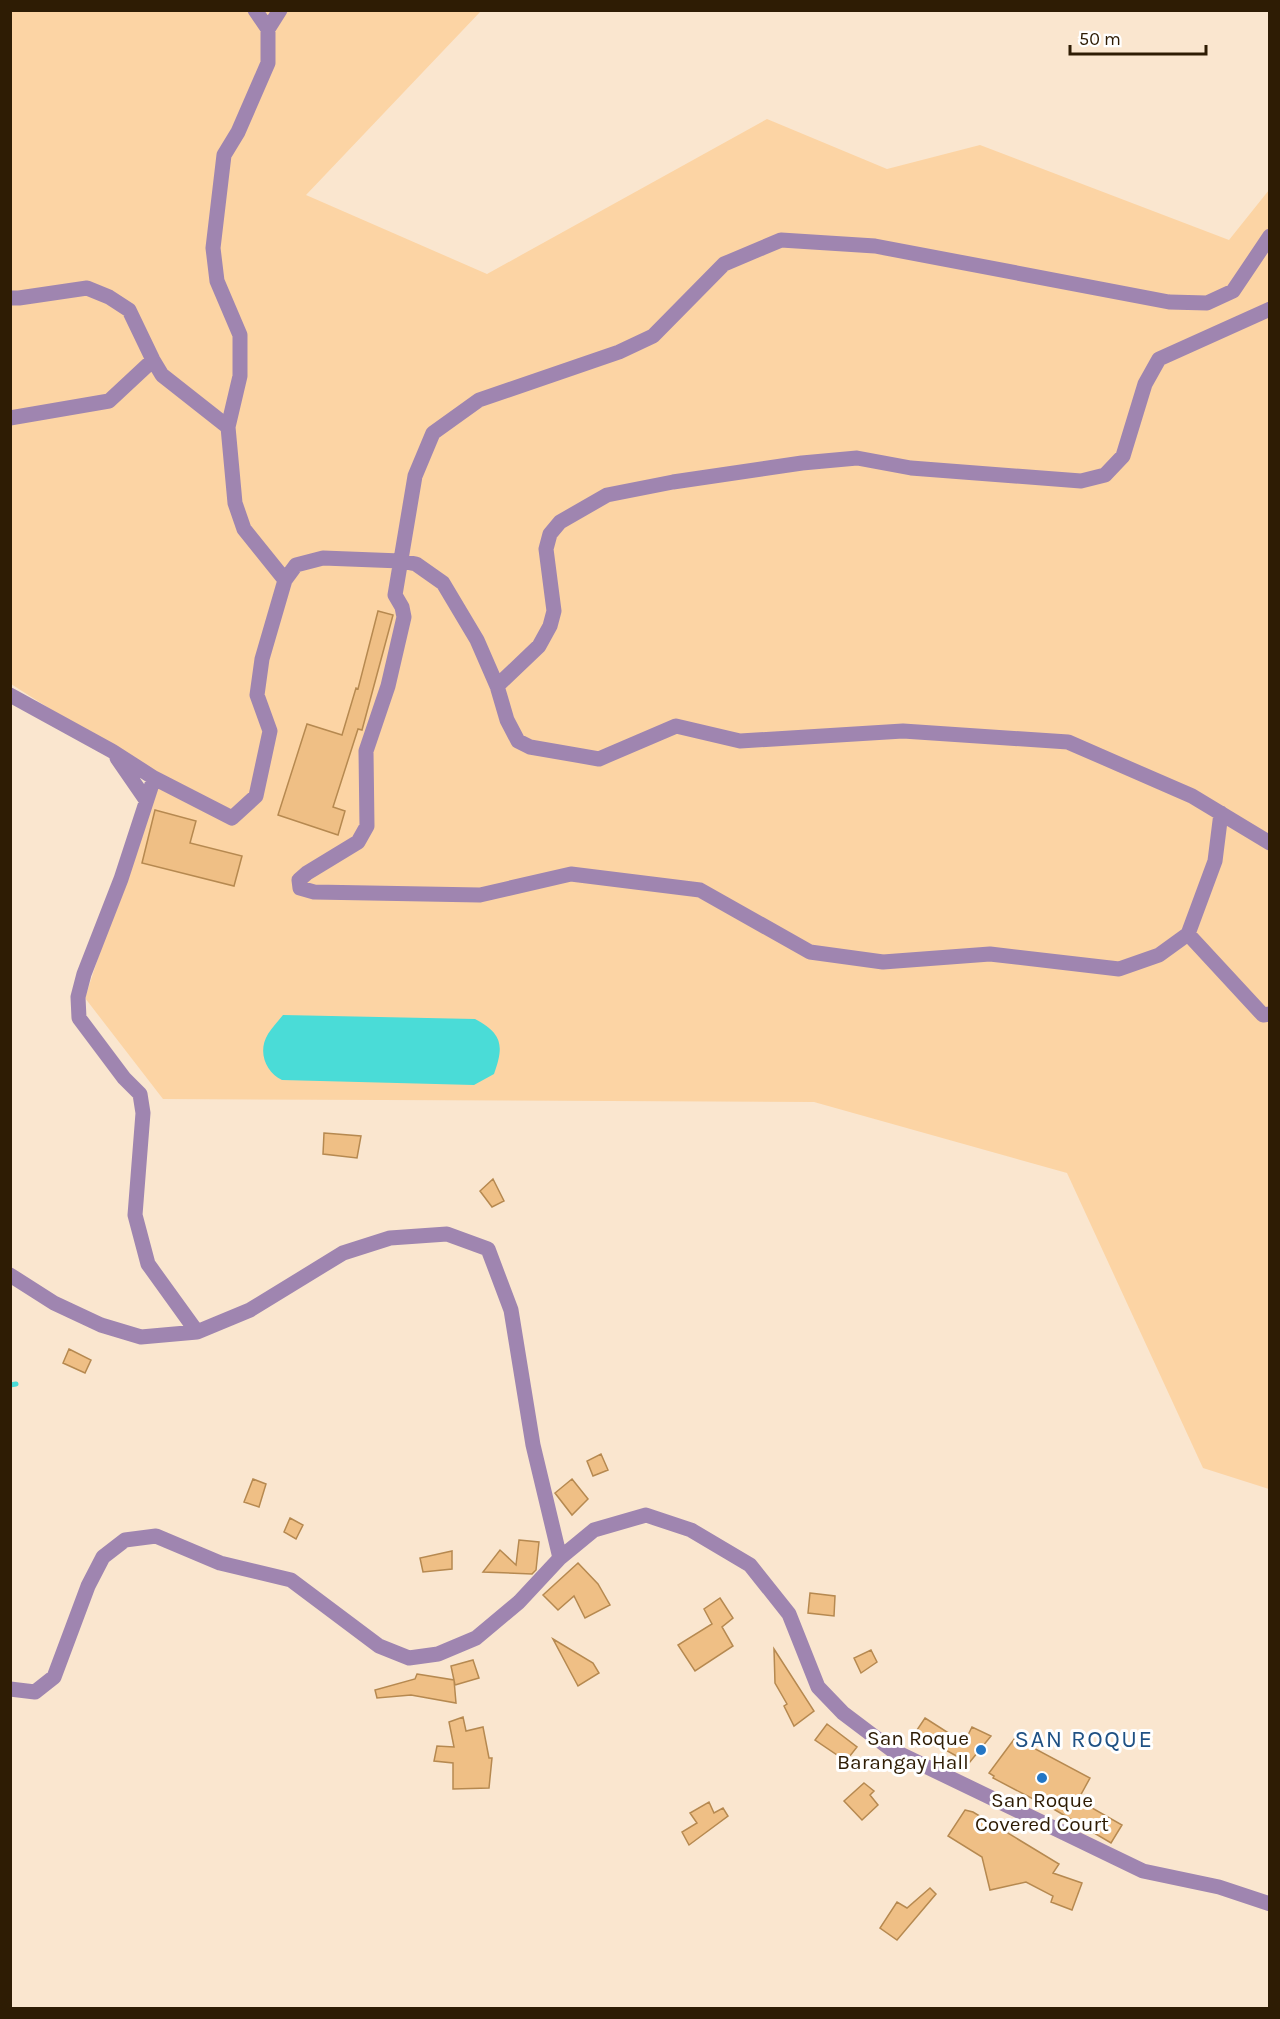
<svg xmlns="http://www.w3.org/2000/svg" width="1280" height="2019" font-family="Karla,sans-serif">
	<rect width="100%" height="100%" fill="#fae6cf"/>
	<path fill="#fcd4a4" d="M10,11H481L306,195L487,274L767,119L887,169L980,145L1229,240L1269,190V1489L1203,1468L1067,1173L814,1102L163,1099L85,998L157,777L11,684Z"/>
	<path fill="#4adcd7" d="M283,1015L475,1019C503,1034 504,1046 494,1074L474,1085L282,1080C266,1072 257,1052 268,1034C272,1028 278,1021 283,1015Z"/>
	<g fill="none" stroke-linecap="round" stroke-linejoin="round">
		<path stroke="#4adcd7" stroke-width="5" d="M10,1385L16,1384"/>
	</g>
	<path fill="#efbf85" stroke="#b68950" stroke-width="1.5" d="M378,611L393,615L362,730L358,729L333,807L345,811L338,835L278,815L307,724L342,735L356,688L358,689Z
		M155,810L196,821L190,843L242,856L234,886L142,863Z
		M324,1133L361,1136L357,1158L323,1154Z
		M493,1179L504,1201L492,1207L480,1191Z
		M69,1349L91,1360L85,1373L63,1363Z
		M601,1454L608,1470L593,1476L587,1461Z
		M253,1479L266,1484L259,1507L244,1502Z
		M572,1479L588,1499L572,1515L555,1493Z
		M290,1518L303,1525L296,1539L284,1532Z
		M519,1540L539,1542L536,1570L532,1574L483,1572L500,1550L516,1565Z
		M452,1551V1569L423,1572L420,1558Z
		M578,1563L598,1584L610,1605L585,1618L574,1596L558,1610L543,1595Z
		M810,1593L835,1596L834,1616L808,1613Z
		M720,1598L733,1618L722,1627L733,1646L695,1671L678,1645L712,1624L704,1609Z
		M553,1639L593,1663L599,1673L578,1686Z
		M774,1649L814,1711L794,1726L784,1706L787,1704L775,1683Z
		M871,1650L877,1662L861,1673L854,1658Z
		M473,1660L479,1678L455,1685L451,1666Z
		M417,1674L454,1680L456,1703L411,1695L377,1698L375,1690L415,1679Z
		M463,1717L466,1731L483,1727L489,1758H492L489,1788L453,1789V1763L434,1761L437,1746L454,1747L449,1722Z
		M925,1718L964,1743L972,1727L991,1736L969,1763L915,1733Z
		M827,1724L857,1747L846,1761L815,1740Z
		M1015,1738L1090,1778L1078,1800L1122,1825L1111,1843L1040,1801L1039,1802L993,1778L994,1776L989,1773Z
		M864,1783L874,1791L870,1795L878,1805L862,1820L844,1801Z
		M709,1802L714,1813L723,1808L728,1816L689,1845L682,1832L697,1823L690,1813Z
		M965,1810L973,1812L1059,1864L1053,1873L1082,1883L1072,1910L1051,1902L1053,1896L1026,1882L990,1890L982,1857L948,1836Z
		M930,1888L936,1894L897,1940L880,1928L897,1902L907,1908Z"/>
	<g fill="none" stroke-linecap="round" stroke-linejoin="round">
		<path stroke="#9f85b0" stroke-width="15" d="M255,10L268,29
			M280,10L268,29V63L238,132L224,155L213,248L217,281L240,335V376L228,427L235,503L244,529L285,580
			M10,298H19L87,288L109,297L129,310L153,360L162,375L228,427
			M10,418L109,401L153,360
			M497,686L539,646L550,626L554,611L546,549L550,534L560,522L607,495L673,482L802,463L857,458L911,468L1081,481L1105,475L1123,456L1145,384L1159,359L1270,309
			M10,695L112,751L154,778L121,879L84,974L78,997L79,1018L124,1078L140,1094L143,1113L135,1215L148,1264L197,1332
			M117,758L146,800
			M154,778L232,818L256,796L270,731L257,695L262,659L285,580L296,565L323,558L401,561L416,564L443,583L477,640L497,686L507,720L518,741L530,747L599,759L676,726L740,741L903,731L1068,742L1192,796L1270,843
			M1221,813L1215,861L1188,934L1263,1015L1270,1014
			M1188,934L1159,955L1119,969L990,954L883,962L810,952L700,890L571,874L480,895L314,892L300,888L299,880L307,873L358,842L367,826L366,751L388,686L404,617L402,607L395,595L415,476L433,433L479,400L619,352L653,336L724,264L781,240L875,246L1169,302L1207,303L1233,291L1270,236
			M10,1275L54,1303L101,1325L141,1337L197,1332L250,1310L343,1253L390,1238L447,1234L488,1249L511,1310L533,1445L560,1558
			M10,1689L35,1692L54,1677L88,1586L103,1557L125,1540L156,1536L220,1563L291,1580L379,1646L409,1658L438,1654L476,1638L519,1602L560,1558L594,1530L646,1515L691,1530L750,1565L789,1614L818,1687L843,1713L892,1750L1143,1871L1219,1887L1270,1904"/>
	</g>
	<g fill="#2376c5" stroke="#fff" stroke-width="2">
		<circle cx="981" cy="1750" r="6"/>
		<circle cx="1042" cy="1778" r="6"/>
	</g>
	<g text-anchor="middle" dominant-baseline="central" stroke-width="6" stroke-linejoin="round" paint-order="stroke">
		<g font-size="21" fill="#2e1c04" stroke="#fff" text-anchor="end">
			<text x="969" y="1738">San Roque<tspan x="969" dy="24">Barangay Hall</tspan></text>
			<text x="1042" y="1800" text-anchor="middle">San Roque<tspan x="1042" dy="24">Covered Court</tspan></text>
		</g>
		<g font-size="24" letter-spacing="1.5" fill="#1f5184" stroke="#fff">
			<text x="1084" y="1739">SAN ROQUE</text>
		</g>
	</g>
	<rect width="1280" height="2019" fill="none" stroke="#2e1c04" stroke-width="24"/>
	<path d="M1070 45v9h136v-9" fill="none" stroke="#2e1c04" stroke-width="3"/>
	<text x="1079" y="45" font-size="18" fill="#2e1c04" stroke="#ffffff" stroke-width="4.5" paint-order="stroke">50 m</text>
</svg>
